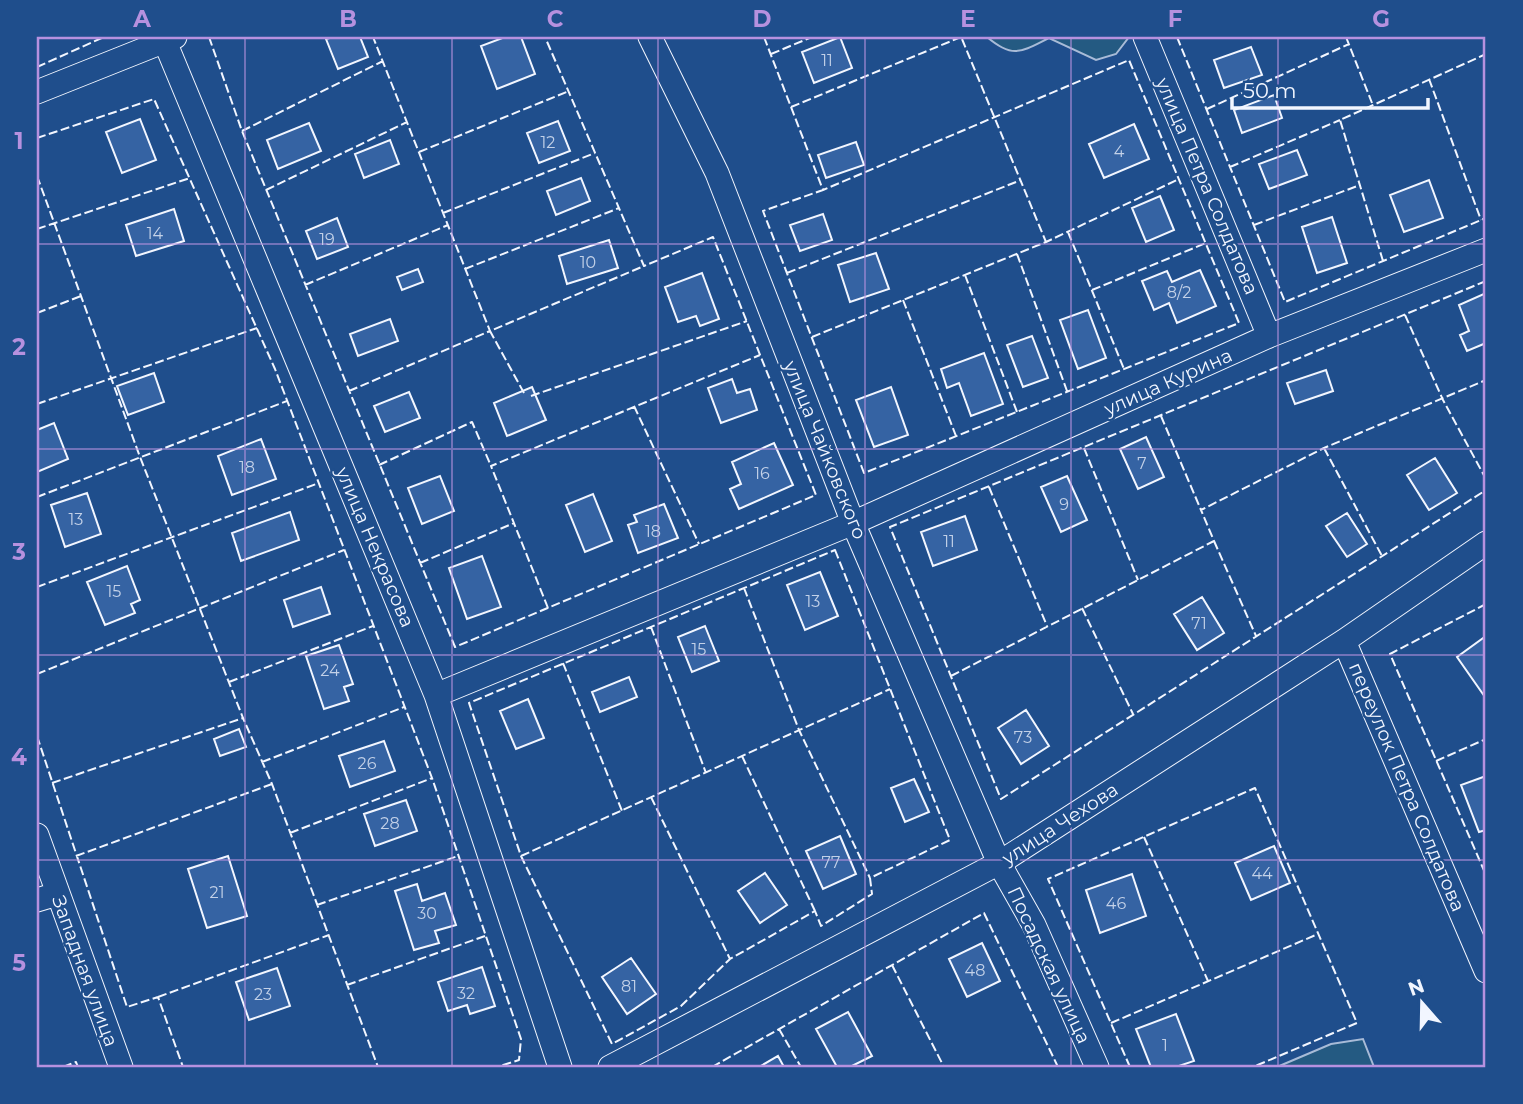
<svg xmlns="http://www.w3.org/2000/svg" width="1523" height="1104" font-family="Montserrat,sans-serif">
	<rect width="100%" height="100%" fill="#1f4e8c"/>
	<path fill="#245a82" stroke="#a8bbd7" stroke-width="2" d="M987,37H1129L1116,54L1096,60L1049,38C1021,52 1013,59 987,37Z
		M1363,1039L1374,1067H1277L1331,1044Z"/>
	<path fill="#3563a3" stroke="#f2f6ff" stroke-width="2" d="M333,37H360L368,57L338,69L326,39Z
		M505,37H521L535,74L497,89L481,46Z
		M840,37L852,68L814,83L802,52Z
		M1251,47L1262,75L1224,88L1214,60Z
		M1274,95L1282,118L1242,133L1234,110Z
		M140,119L156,160L122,173L106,132Z
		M558,121L570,151L539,163L527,133Z
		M309,123L321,151L278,169L267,140Z
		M1134,124L1149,159L1104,178L1089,144Z
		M390,140L399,164L364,178L355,154Z
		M856,142L864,165L826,178L818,155Z
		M1297,150L1307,175L1269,189L1259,164Z
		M581,178L590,201L556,215L547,191Z
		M1429,180L1443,218L1404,232L1390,195Z
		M1160,196L1174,230L1146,242L1132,208Z
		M174,209L184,241L136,256L126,225Z
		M823,214L832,240L800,251L790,225Z
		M1332,217L1347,263L1317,273L1302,227Z
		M337,218L348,247L317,259L306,231Z
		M609,240L618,268L567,284L559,256Z
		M876,253L889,289L850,302L838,265Z
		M418,269L423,282L402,290L397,277Z
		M1200,270L1216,306L1177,323L1169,303L1154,310L1142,281L1167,271L1172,282Z
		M702,273L719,319L700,326L696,316L678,322L665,287Z
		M1486,293V343L1467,351L1460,335L1469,331L1459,305Z
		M1088,310L1106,358L1078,369L1060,320Z
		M390,319L398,341L358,356L350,334Z
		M1032,336L1048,378L1023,387L1007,345Z
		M984,353L1003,404L971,416L959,383L947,388L941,369Z
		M1326,370L1333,391L1295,404L1287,383Z
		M154,373L164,402L128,415L117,386Z
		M732,379L737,393L750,389L757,410L721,423L708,388Z
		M532,387L546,420L507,436L494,403Z
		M891,387L908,435L874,447L856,400Z
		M409,392L420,418L385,432L374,406Z
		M54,423L68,459L37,472V430Z
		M1146,437L1164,477L1138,489L1120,449Z
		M261,439L276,479L232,495L218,456Z
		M774,443L793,485L739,509L730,489L741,484L732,462Z
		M1435,458L1457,493L1429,510L1407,475Z
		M440,476L454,511L422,524L408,488Z
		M1067,476L1087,520L1061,532L1041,487Z
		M87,493L101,534L65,547L51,505Z
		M593,494L612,541L585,552L566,505Z
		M664,504L678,538L638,553L628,525L637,522L634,515Z
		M290,512L299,540L241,561L232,533Z
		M1347,513L1367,544L1347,557L1326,526Z
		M965,516L977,550L933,566L921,532Z
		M482,556L501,607L467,619L449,568Z
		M127,566L140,600L131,604L135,613L105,625L87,582Z
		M820,572L838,616L805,630L787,585Z
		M321,587L330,614L293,627L284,600Z
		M1202,597L1224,633L1197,650L1174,614Z
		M705,626L719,661L692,672L678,637Z
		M1486,636V696L1485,697L1457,657Z
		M339,645L353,684L344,687L349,701L324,709L306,656Z
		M629,677L637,697L600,712L592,692Z
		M528,699L544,738L516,749L500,711Z
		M1026,710L1049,746L1021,764L998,728Z
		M239,729L246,747L220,756L214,739Z
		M384,741L395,771L350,787L339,756Z
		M1486,776V830L1479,832L1461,785Z
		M914,779L929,812L905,822L891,788Z
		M406,800L417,831L375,846L364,814Z
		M840,836L856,874L823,889L806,851Z
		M1274,846L1290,883L1251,900L1235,863Z
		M228,856L247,916L207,928L188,869Z
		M765,873L787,905L760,923L738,891Z
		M1132,874L1146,916L1100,933L1086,890Z
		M417,884L422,901L445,893L456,925L435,931L439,943L414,950L395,891Z
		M982,943L1000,981L967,997L949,959Z
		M631,958L656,994L627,1014L602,977Z
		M482,967L495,1006L470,1014L467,1005L448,1011L438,982Z
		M277,968L290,1006L249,1020L236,982Z
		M848,1012L872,1056L850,1067H837L816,1029Z
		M1176,1014L1194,1061L1176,1067H1151L1136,1029Z
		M778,1056L784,1067H759Z"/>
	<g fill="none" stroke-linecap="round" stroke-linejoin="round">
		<g stroke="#f2f6ff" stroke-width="25">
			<path id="minor" d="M163,37L436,695L560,1067
				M650,37L717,173L853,523L999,863L1034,925L1097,1067
				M1145,37L1269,336
				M37,92L175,37
				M1344,641L1486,971
				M436,695L853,523L1269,336L1486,250
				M37,835L121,1067
				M37,900L57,894
				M610,1067L999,863L1344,641L1486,543"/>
		</g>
		<use href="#minor" stroke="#1f4e8c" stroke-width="23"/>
		<path stroke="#f2f6ff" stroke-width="2" stroke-dasharray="9 3.5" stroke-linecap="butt" d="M209,37L242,131L455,647L816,495L713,237L644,266L545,37
			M764,37L823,190L763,211L864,473L1239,323L1129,60L823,190
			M1177,37L1285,302L1486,218
			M1346,37L1372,103
			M962,39L1046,242
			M771,54L812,37
			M37,67L104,37
			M1429,79L1481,220
			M791,107L961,37
			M1207,109L1349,44
			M242,131L383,61
			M37,138L154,99L275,369L432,778L521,1039L519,1060L497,1067
			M419,152L569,91
			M1230,167L1340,120
			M37,176L140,457L243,718L272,784L378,1067
			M266,190L407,122
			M443,213L595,153
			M1254,225L1360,185
			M37,229L190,178
			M1068,232L1124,369
			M1017,254L1067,391
			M1383,261L1340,120L1486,54
			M465,269L619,208
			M787,273L1021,180
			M965,275L1017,412
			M1486,281L890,527L1001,799L1486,490
			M305,285L448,225
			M1092,290L1206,243
			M903,300L956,436
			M37,313L81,296
			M1405,315L1443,400L1486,479
			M812,337L1046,242L1179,179
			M349,391L490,331L373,37
			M524,393L490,331L644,266
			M531,396L747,321
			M37,404L257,328
			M634,406L699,544
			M1161,416L1201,510
			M1084,448L1138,580
			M1324,448L1382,556
			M379,465L472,422L491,466
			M989,487L1047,626
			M37,497L287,401
			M1214,541L1256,636
			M835,550L950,840L870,878L872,894L821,926L815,911L730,959L681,1006L612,1044L521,856L469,703Z
			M420,563L514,523
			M37,587L319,483
			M744,588L799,730L870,878
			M1486,604L1390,654L1486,875
			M548,608L491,466L760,355
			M1082,608L1133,714
			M651,627L706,773
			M563,663L622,811
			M37,674L344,550
			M951,676L1214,541L1201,510L1324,448L1486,380
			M229,682L373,626
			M37,736L127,1007L158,997L183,1067
			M742,756L815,911
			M1436,761L1486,739
			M262,762L404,707
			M52,783L243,718
			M651,797L730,959
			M290,833L432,778
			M1144,837L1208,981
			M76,856L272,784
			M521,856L890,689
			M317,905L458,856
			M892,965L944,1067
			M347,985L485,936
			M158,997L329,935
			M1111,1023L1318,934
			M779,1029L801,1067
			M63,1067L76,1062L78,1067
			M681,1067H686
			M712,1067L984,913L1058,1067
			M1130,1067L1048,879L1255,788L1357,1023L1253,1067"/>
	</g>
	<path fill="none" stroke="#b691df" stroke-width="2" stroke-opacity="0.55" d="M245,37V1067M452,37V1067M658,37V1067M865,37V1067M1071,37V1067M1278,37V1067M37,244H1486M37,449H1486M37,655H1486M37,860H1486"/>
	<g text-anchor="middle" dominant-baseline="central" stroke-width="5" stroke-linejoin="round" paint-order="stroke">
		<g font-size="16" fill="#c3d1e8">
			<text x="827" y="60">11</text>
			<text x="548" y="142">12</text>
			<text x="1119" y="151">4</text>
			<text x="155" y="233">14</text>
			<text x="327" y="239">19</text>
			<text x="588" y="262">10</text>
			<text x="1179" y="292">8/2</text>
			<text x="1142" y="463">7</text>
			<text x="247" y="467">18</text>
			<text x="762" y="473">16</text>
			<text x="1064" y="504">9</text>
			<text x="76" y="519">13</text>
			<text x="653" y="531">18</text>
			<text x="949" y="541">11</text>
			<text x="114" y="591">15</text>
			<text x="813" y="601">13</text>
			<text x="1199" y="623">71</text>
			<text x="699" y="649">15</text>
			<text x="330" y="670">24</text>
			<text x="1023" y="737">73</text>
			<text x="367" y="763">26</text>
			<text x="390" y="823">28</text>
			<text x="831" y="862">77</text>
			<text x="1262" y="873">44</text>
			<text x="217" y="892">21</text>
			<text x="1116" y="903">46</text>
			<text x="427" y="913">30</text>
			<text x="975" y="970">48</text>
			<text x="629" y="986">81</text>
			<text x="466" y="993">32</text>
			<text x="263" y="994">23</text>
			<text x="1165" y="1045">1</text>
		</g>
		<g font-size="19" fill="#f2f6ff" stroke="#1f4e8c">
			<text transform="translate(1207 186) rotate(67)">улица Петра Солдатова</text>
			<text transform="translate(1168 382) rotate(-24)">улица Курина</text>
			<text transform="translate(825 450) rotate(68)">улица Чайковского</text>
			<text transform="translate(375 547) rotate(67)">улица Некрасова</text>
			<text transform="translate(1407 787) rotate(67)">переулок Петра Солдатова</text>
			<text transform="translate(1060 824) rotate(-33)">улица Чехова</text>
			<text transform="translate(1049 965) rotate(65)">Посадская улица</text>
			<text transform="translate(85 971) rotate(70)">Западная улица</text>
		</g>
	</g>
	<rect width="1523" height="1104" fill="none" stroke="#1f4e8c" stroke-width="77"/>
	<g transform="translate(1422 1003) rotate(340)" stroke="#1f4e8c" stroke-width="5" paint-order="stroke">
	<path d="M0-5L12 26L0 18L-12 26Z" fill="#f2f6ff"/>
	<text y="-10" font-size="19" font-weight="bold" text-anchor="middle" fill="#f2f6ff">N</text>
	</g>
	<path d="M1232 98v10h196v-10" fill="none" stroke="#f2f6ff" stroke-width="3.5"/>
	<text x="1243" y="98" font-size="21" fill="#f2f6ff" stroke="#1f4e8c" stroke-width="5" paint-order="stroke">50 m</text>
	<rect x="38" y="38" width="1446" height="1028" fill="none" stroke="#b691df" stroke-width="2.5"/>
	<g font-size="23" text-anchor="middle" font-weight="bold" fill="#b691df">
		<text x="142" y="27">A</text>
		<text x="348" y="27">B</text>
		<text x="555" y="27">C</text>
		<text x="762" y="27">D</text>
		<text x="968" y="27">E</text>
		<text x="1175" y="27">F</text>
		<text x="1381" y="27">G</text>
		<text x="19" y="149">1</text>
		<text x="19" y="355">2</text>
		<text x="19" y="560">3</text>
		<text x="19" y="765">4</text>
		<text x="19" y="971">5</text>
	</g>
</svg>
